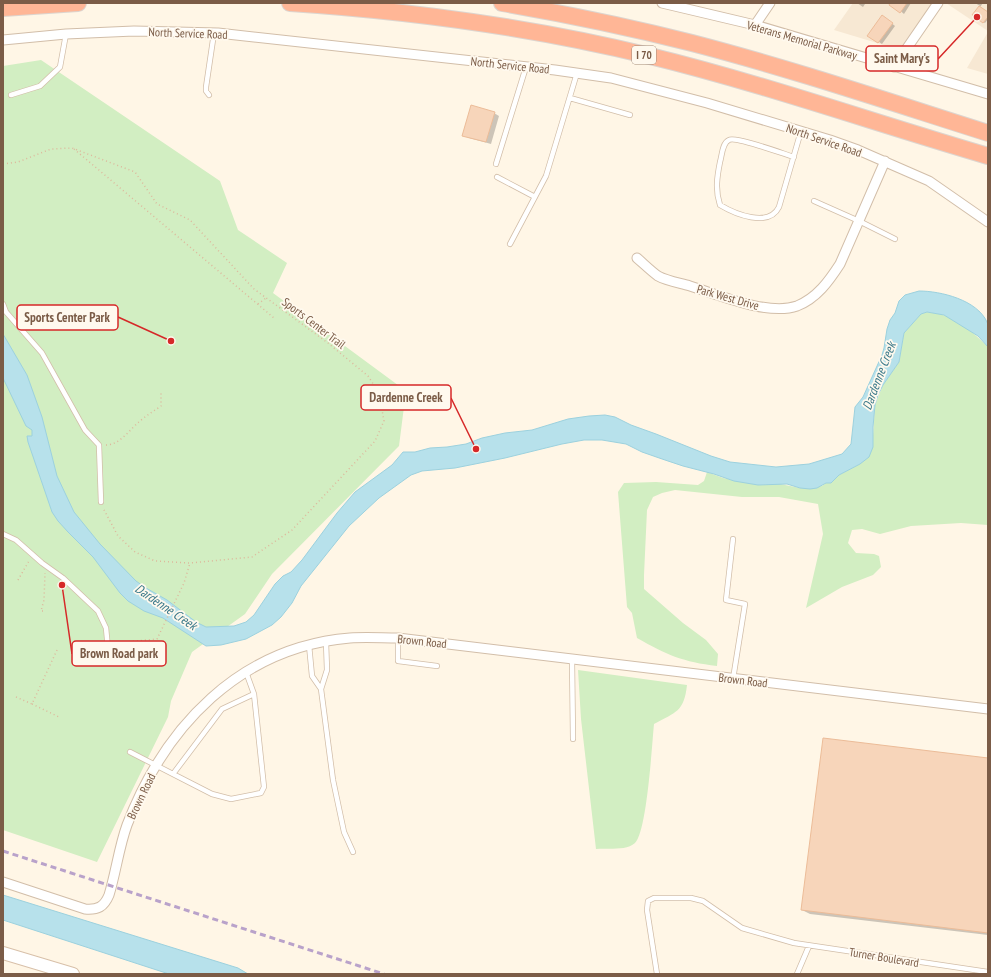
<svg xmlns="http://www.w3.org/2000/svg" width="991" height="977" font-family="'PT Sans Narrow',sans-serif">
	<rect width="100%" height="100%" fill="#fff6e6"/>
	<path fill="#f7e8d3" d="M853,3H943L910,53L834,30Z
		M946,3H988V31Z
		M988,32V74L967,68Z"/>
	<path fill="#d2eec2" d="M41,60L220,181L238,230L287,263L273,293L406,391L399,446L272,574L245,614L192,652L171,701L168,717L97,862L3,830V66Z
		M927,312C932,313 938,313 943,315C960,320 976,335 988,347V525L961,523L911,526L880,534L862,529L852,530L848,543L856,553L874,554L879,556L881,567L873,575L842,587L806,608L823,534L818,504L779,497H742L675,490L662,493L653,497L647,510L644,575V589L683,623L706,640L718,654L717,666C683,662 667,655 637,638L632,613L627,607L618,492L624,483L656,482L698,485L704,481L707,472L723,478L758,485L780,484L800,488L822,486L826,483H831L839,475L860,464L873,436L875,405L883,385L899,362L904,333L921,314Z
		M578,670L687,685C684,712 676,712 654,724C652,744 647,832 635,843C626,851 608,848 596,849L581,719Z"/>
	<path fill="#b7e1eb" stroke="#9cd1de" d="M919,291C941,291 977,300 987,322C990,328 988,340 988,347L978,336L944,315L927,312L921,314L904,333L899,362L883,385L878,395L875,405L873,427V447L869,457L860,464L839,475L831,483H826L817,488L810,489L800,488L787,484L758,485L734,481L714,474L683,466L665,460L642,452L626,444L602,440H584L562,444L505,458L455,468L422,471L411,475L379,498L349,526L301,586L292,603L281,617L272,625L246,639L221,645L206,646L163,618L144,611L128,601L120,593L93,557L68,532L58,521L52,512L28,442L27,436H32V430L26,426L3,378V334L27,375L42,417L57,476L74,512L100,544L136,581L146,588L167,600L196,622L206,627L234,626L246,622L254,615L275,584L283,576L291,572L302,560L337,513L355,492L392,465L403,452H415L430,448L447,447L466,444L482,438L505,433L532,430L568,419L589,416L605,415L615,417L631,425L656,434L711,456L730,462L776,467L809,464L842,454L851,444L855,407L863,397L882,355L884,348L887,329L890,320L895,313L899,301L905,295Z
		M3,895L238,968L248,974H169L3,920Z"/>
	<path fill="#0003" d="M857,3H864L865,4L863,7Z
		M891,3H911L904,14Z
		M975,3H983L980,7L988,14V19L985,23L973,15L980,6Z
		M885,18L895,26L882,44L869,35Z
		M494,113L499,116L491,144L469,138L464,135Z
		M988,759V935L810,914L802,910Z"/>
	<path fill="#f7d5ba" stroke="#ecbc98" d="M890,3H907L900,13L889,5Z
		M979,6L988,12V17L983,23L972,15Z
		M882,15L893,23L878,43L867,36Z
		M471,105L495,112L486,142L462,136Z
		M823,738L988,758V933L801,910Z"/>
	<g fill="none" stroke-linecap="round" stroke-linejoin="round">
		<g stroke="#d2bea9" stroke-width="6">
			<path id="lane" d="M11,95L40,86L60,67L66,34
				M209,95L206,91V87L214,33
				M570,98L630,115
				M794,157C784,154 735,136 729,140C722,143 722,156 720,162C717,177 715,190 720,205C735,214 769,228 779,207L801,131
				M496,164L526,67
				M497,177L535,197
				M814,201L859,221L895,239
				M510,244L546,176L577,73
				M3,304L6,312L42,353L85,430L99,445L101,502
				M3,534L16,540L42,563L63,578L98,611L106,628L109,659
				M733,539L726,600L745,604L733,679
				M398,638V661L437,666
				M309,645L312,676L321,689L333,780L344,832L353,852
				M572,659L573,739
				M321,689L327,670L326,642
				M130,752L212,794L231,799L261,793L264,787L254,694L246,672
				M173,774L222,709L254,694
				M657,974L647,910L648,901L654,898H691L703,901L742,928L794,943L988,972
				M797,974L809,946"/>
		</g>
		<g stroke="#d2bea9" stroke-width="11">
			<path id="street" d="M662,3L755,25L988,94
				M755,25L770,3
				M3,40L66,34L134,31L218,33L555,70L611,78L707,103L830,140L858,150L929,181L988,222
				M894,67L938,3
				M637,258C644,264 651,271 658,276C667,281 680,283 690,286C719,295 768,316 797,306C817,298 829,281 840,264L885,161
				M3,882L85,909C98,910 104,907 109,895C116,872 119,847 127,825C165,726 240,647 350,638C366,637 382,638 398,638L988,709"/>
		</g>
		<g stroke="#d8c0a9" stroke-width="14">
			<path id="secondary" d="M3,953L73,974"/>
		</g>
		<g stroke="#ddd5cf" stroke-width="18">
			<path id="highway" d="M290,3C411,11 531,27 650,56C764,84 875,123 988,156
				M502,3C566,14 629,27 692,43C792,69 890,102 988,133
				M3,8L78,3"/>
		</g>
		<path stroke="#ddb89c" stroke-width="1.5" stroke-dasharray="1 3" stroke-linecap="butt" d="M74,149L274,318
			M3,164L18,162L51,149L72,148L135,172L157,204L190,220L254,289L328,343L368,376L379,393L384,421L375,441L292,530L252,557L190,563L155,561L135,552L118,536L103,508
			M258,304L266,298
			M106,445C120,445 130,429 140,421C147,415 154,411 161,406V392
			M18,580L29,561
			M43,611H41L44,600L45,573
			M113,643L157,639L184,583L190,563
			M16,697L32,704L57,650
			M32,704L59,717"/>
		<use href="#lane" stroke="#fff" stroke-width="4.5"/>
		<use href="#street" stroke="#fff" stroke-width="9"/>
		<use href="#secondary" stroke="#fff" stroke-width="12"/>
		<use href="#highway" stroke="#ffb696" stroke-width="16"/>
		<path stroke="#b9a2ca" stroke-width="3" stroke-dasharray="6 4" stroke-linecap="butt" d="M3,851L384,974"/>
	</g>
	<g text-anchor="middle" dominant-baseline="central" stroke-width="3.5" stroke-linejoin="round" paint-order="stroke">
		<rect fill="#fff9ee" stroke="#a38b79" stroke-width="1" x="632" y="46" width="24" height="18" rx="3"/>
		<g font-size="11" font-weight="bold" fill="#7b5c47">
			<text x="644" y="55">I 70</text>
		</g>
		<g font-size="12" fill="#7b5c47" stroke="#fff9ee">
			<text transform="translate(188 33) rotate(2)">North Service Road</text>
			<text transform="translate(802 40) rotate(16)">Veterans Memorial Parkway</text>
			<text transform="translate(510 65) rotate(6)">North Service Road</text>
			<text transform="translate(824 140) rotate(19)">North Service Road</text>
			<text transform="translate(728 297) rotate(16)">Park West Drive</text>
			<text transform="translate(314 323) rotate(37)">Sports Center Trail</text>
			<text transform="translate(422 641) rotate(6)">Brown Road</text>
			<text transform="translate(743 680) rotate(7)">Brown Road</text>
			<text transform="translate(141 796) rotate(-64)">Brown Road</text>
			<text transform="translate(884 957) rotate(9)">Turner Boulevard</text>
		</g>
		<g font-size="13" font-style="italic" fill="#3b798a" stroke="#fff9ee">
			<text transform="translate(879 376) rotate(-69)">Dardenne Creek</text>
			<text transform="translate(166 607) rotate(34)">Dardenne Creek</text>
		</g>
	</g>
	<path fill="none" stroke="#d62828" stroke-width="1.5" d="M977 17L938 59M171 341L118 317M476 449L451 398M62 585L72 654"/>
	<g fill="#d62828" stroke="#fff9ee" stroke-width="1.5">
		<circle cx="977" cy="17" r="4"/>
		<circle cx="171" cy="341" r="4"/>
		<circle cx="476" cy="449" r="4"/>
		<circle cx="62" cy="585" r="4"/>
	</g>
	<g fill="#fff9ee" stroke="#d62828" stroke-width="1.5">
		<rect x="866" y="46" width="72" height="25" rx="4"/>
		<rect x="17" y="305" width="101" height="25" rx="4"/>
		<rect x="361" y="385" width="90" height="25" rx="4"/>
		<rect x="72" y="641" width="94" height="25" rx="4"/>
	</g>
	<g font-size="13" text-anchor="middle" font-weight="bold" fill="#7b5c47">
		<text x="902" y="63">Saint Mary's</text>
		<text x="67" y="322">Sports Center Park</text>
		<text x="406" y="402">Dardenne Creek</text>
		<text x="119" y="658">Brown Road park</text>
	</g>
	<rect width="991" height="977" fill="none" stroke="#7b5c47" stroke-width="8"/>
</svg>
